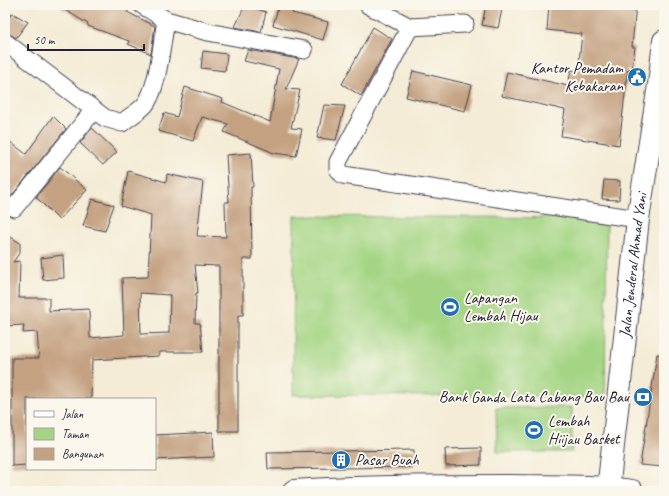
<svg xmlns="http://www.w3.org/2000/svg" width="669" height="496" font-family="Caveat,sans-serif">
	<rect width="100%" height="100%" fill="#fbf7ec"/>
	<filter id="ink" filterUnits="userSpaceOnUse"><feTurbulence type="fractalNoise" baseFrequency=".025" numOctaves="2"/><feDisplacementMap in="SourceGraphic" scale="8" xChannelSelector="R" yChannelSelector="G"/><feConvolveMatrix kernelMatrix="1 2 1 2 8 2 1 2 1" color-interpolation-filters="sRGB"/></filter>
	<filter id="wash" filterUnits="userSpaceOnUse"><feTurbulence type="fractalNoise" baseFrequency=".012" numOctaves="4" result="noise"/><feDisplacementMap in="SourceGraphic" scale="16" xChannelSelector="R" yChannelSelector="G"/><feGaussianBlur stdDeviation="0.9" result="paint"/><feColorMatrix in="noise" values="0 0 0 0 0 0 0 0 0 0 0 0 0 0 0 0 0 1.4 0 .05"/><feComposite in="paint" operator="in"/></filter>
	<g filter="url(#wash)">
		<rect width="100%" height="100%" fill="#f4ecd6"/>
		<path fill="#a4d584" stroke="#637c60" d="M294,216L607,218L605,397L293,395Z
			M572,407V452H497L496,408Z"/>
		<g id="blocks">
			<path fill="#c4a181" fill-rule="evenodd" d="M57,5H130L127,12L155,26L151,54L128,44L129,41L88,26V24Z
				M245,5L266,12L261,32L235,27Z
				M279,5L294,7L292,13L328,22L323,40L273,25Z
				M486,5H503L498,28L482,25Z
				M549,5H636L632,47H635L632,70L628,69L619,145L561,136L565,110L502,96L507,72L568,86L571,70L578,71L582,34L547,30Z
				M12,13L28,22L16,38L5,32V23Z
				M373,27L392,39L361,96L342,84Z
				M248,50L299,59L286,89L300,90L291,128L302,129L296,156L274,153L224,132L228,124L202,117L193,141L158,131L164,113L177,117L185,87L223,99L222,102L270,122L279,69L244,61Z
				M203,51L227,54L225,71L201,68Z
				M413,71L472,85L465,111L406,97Z
				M324,105L345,106L336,140L317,138Z
				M53,116L66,129L5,204V138L26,154Z
				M92,128L117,152L103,165L80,143Z
				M251,153L253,187H251L252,259H243V315H238V431H219V266L195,265L198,293H196L195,323H200L203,352H159V356L92,360L91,399H27V465L12,466V358H39L37,332L23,333L24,325L5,326V233L20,243V252L13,262L20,261L19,298H49V311L89,309L90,338L124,335L122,278L148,277L151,215L121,206L128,171L166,182L167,174L203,182L197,236L226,237L225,202H229L226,155ZM140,293L170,295L169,333L141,334Z
				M60,167L87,190L59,220L36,197Z
				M604,180L620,181L619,200L602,199Z
				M92,199L114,205L105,231L83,226Z
				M63,255L64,278L43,280L41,258Z
				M657,354L664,355V418L662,433H664V467L640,465Z
				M213,432L214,457L155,460V435Z
				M481,448V465L446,466L445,449Z
				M414,450V467L268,469L267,452Z"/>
		</g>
	</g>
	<g filter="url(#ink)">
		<use href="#blocks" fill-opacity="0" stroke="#424052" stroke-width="1"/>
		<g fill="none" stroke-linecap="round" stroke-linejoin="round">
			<g stroke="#424052" stroke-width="19">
				<path id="street" d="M368,5L410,27
					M166,20L208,32L304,50
					M465,24L410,27L338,162V169L343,175L638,219
					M5,42L105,118L122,123C129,117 138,112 144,106C158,91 162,41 166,20L142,5
					M14,208L94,110"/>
			</g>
			<g stroke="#424052" stroke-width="24">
				<g id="secondary">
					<path d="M294,491C366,486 438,486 510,486C551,487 592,485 632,491"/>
					<path id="s1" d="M608,491L638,219L659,85L664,41"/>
				</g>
			</g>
			<use href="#street" stroke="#fff" stroke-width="17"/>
			<use href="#secondary" stroke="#fff" stroke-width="22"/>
		</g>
	</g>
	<defs>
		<g id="civic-disc" transform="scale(1)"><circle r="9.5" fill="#1f6fb2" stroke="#fbf7ec"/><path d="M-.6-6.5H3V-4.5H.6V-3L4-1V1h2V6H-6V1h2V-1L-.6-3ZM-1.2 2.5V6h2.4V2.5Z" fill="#fff"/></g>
		<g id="stadium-disc" transform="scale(1)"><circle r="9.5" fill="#1f6fb2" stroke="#fbf7ec"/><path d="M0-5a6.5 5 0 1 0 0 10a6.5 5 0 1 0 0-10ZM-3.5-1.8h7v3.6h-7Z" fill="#fff"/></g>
		<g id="bank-disc" transform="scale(1)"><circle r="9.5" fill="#1f6fb2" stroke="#fbf7ec"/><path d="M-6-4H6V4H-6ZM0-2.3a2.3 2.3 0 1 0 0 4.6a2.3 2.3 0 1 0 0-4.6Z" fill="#fff"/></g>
		<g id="building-disc" transform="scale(1)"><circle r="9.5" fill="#1f6fb2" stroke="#fbf7ec"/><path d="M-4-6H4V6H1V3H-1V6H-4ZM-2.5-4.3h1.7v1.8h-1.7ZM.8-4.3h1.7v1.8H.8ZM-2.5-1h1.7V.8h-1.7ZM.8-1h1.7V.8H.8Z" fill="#fff"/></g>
	</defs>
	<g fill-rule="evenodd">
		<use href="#civic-disc" x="637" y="77"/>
		<use href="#stadium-disc" x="450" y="307"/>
		<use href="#bank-disc" x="643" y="397"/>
		<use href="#stadium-disc" x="534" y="430"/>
		<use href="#building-disc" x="341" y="460"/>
	</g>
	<g text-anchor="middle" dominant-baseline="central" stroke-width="4" stroke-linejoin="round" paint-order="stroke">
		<g font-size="16" fill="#22223b" stroke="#fbf7ec" text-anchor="start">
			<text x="623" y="68" text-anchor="end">Kantor Pemadam<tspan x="623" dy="18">Kebakaran</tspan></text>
			<text x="464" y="298">Lapangan<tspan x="464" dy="18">Lembah Hijau</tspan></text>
			<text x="629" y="397" text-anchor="end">Bank Ganda Lata Cabang Bau Bau</text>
			<text x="548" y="421">Lembah<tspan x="548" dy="18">Hiijau Basket</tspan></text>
			<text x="355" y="460">Pasar Buah</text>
		</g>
		<g font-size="16" fill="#22223b" stroke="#fbf7ec">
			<text stroke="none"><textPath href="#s1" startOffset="227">Jalan Jenderal Ahmad Yani</textPath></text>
		</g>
	</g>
	<rect width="669" height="496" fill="none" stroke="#fbf7ec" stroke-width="20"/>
	<rect x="26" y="398" width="130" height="72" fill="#fbf7ec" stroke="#a4a2a5"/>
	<rect x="34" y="411" width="20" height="6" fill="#ffffff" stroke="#a4a2a5"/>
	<text x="62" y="418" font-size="12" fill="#22223b">Jalan</text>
	<rect x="34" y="428" width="20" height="12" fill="#a4d584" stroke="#a4a2a5"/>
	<text x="62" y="438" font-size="12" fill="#22223b">Taman</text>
	<rect x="34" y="448" width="20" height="12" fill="#c4a181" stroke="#a4a2a5"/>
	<text x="62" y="458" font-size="12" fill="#22223b">Bangunan</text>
	<path d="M28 44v6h116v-6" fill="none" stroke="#22223b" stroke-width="2"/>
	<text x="34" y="44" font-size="12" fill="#22223b" stroke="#fbf7ec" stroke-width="3" paint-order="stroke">50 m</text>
</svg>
